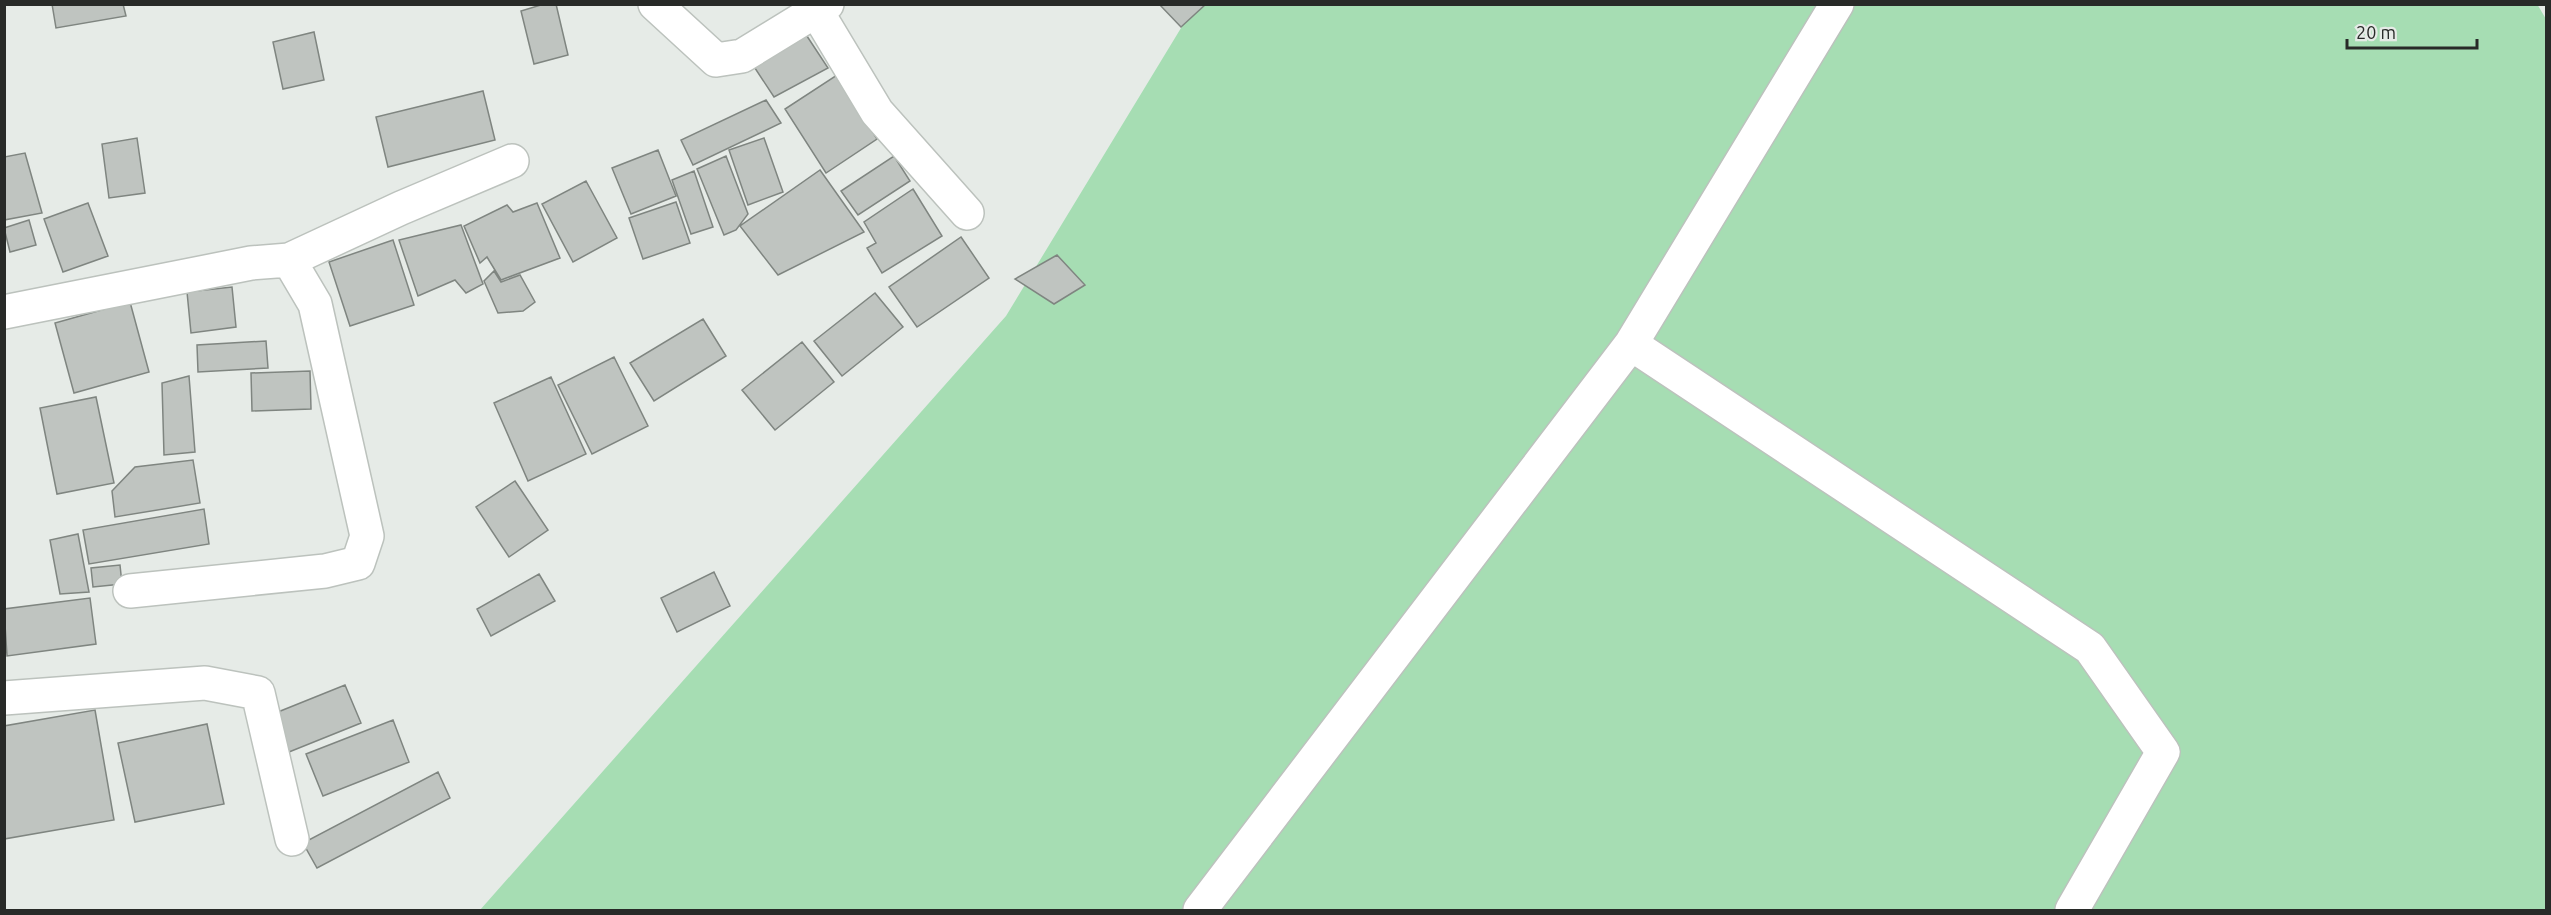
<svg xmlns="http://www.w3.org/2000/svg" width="2551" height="915" font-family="Ubuntu,sans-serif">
	<rect width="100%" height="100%" fill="#e6ebe7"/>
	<path fill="#a6ddb3" d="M2537,4L2546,19V910H480L1006,316L1195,5Z"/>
	<path fill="#bfc4c0" stroke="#7f8580" stroke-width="1.5" d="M52,4H123L126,16L56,28Z
		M544,4H556L568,55L534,64L521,11Z
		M1159,4H1206L1181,27Z
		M801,27L828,68L774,97L749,59Z
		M314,32L324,80L283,89L273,42Z
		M837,75L877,139L826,173L785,109Z
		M483,91L495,140L388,167L376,117Z
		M766,100L781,123L693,165L681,140Z
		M137,138L145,193L109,198L102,144Z
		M764,138L783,192L748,205L729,150Z
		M658,150L676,196L631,214L612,168Z
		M25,153L42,213L4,220V157Z
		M726,156L748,214L736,230L724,235L697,169Z
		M894,156L910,181L858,215L841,191Z
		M820,170L864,232L778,275L740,226Z
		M694,171L713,227L691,234L672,180Z
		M586,181L617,238L573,262L542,204Z
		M913,189L942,236L882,273L867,248L876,243L864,222Z
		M676,202L690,243L643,259L629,218Z
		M88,203L108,256L63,272L44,219Z
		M537,203L560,258L501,280L487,257L480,263L464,226L507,205L513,212Z
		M29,220L36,245L10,252L4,228Z
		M461,225L483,284L466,293L455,280L418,296L399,240Z
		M961,237L989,278L917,327L889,287Z
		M393,240L414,305L350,326L329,262Z
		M1057,255L1085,285L1054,304L1015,279Z
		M494,271L501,282L520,275L535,302L523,311L498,313L484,281Z
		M232,287L236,327L191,333L187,292Z
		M875,293L903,327L842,376L814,341Z
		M130,302L149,372L74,393L55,323Z
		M703,319L726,356L654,401L630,363Z
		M266,341L268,368L198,372L197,345Z
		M802,342L834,382L775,430L742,390Z
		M614,357L648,426L592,454L558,385Z
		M310,371L311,409L252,411L251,373Z
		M189,376L195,452L164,455L162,383Z
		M551,377L586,454L528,481L494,403Z
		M96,397L114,483L57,494L40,408Z
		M193,460L200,503L115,517L112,491L135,467Z
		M515,481L548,530L509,557L476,507Z
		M204,509L209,544L89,564L83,530Z
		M78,534L89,592L60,594L50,540Z
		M120,565L122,584L93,587L91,568Z
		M714,572L730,606L677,632L661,598Z
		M539,574L555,601L491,636L477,609Z
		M90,598L96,644L7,656L4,609Z
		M345,685L361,723L289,752L273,714Z
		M95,710L114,820L4,839V726Z
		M393,720L409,762L323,796L306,754Z
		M207,724L224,804L135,822L118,743Z
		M438,772L450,798L317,868L303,843Z"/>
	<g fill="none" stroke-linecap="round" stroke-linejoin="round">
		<g stroke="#bcc2bd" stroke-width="36">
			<path id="minor" d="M655,4L716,60L742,56L827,4
				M817,12L877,112L967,213
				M289,260L401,208L512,161
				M4,312L251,263L289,260L315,304L367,536L358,563L325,571L130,591
				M1631,344L2090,648L2163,752L2072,910
				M4,698L205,683L258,693L292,839
				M1200,910L1631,344L1837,4"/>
		</g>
		<use href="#minor" stroke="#fff" stroke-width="33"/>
	</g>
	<rect width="2551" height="915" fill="none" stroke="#282a28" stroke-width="12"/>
	<path d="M2347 39v9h130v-9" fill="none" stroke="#282a28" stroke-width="3"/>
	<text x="2356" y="39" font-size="18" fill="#282a28" stroke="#e6ebe7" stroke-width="4.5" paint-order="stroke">20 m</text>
</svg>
